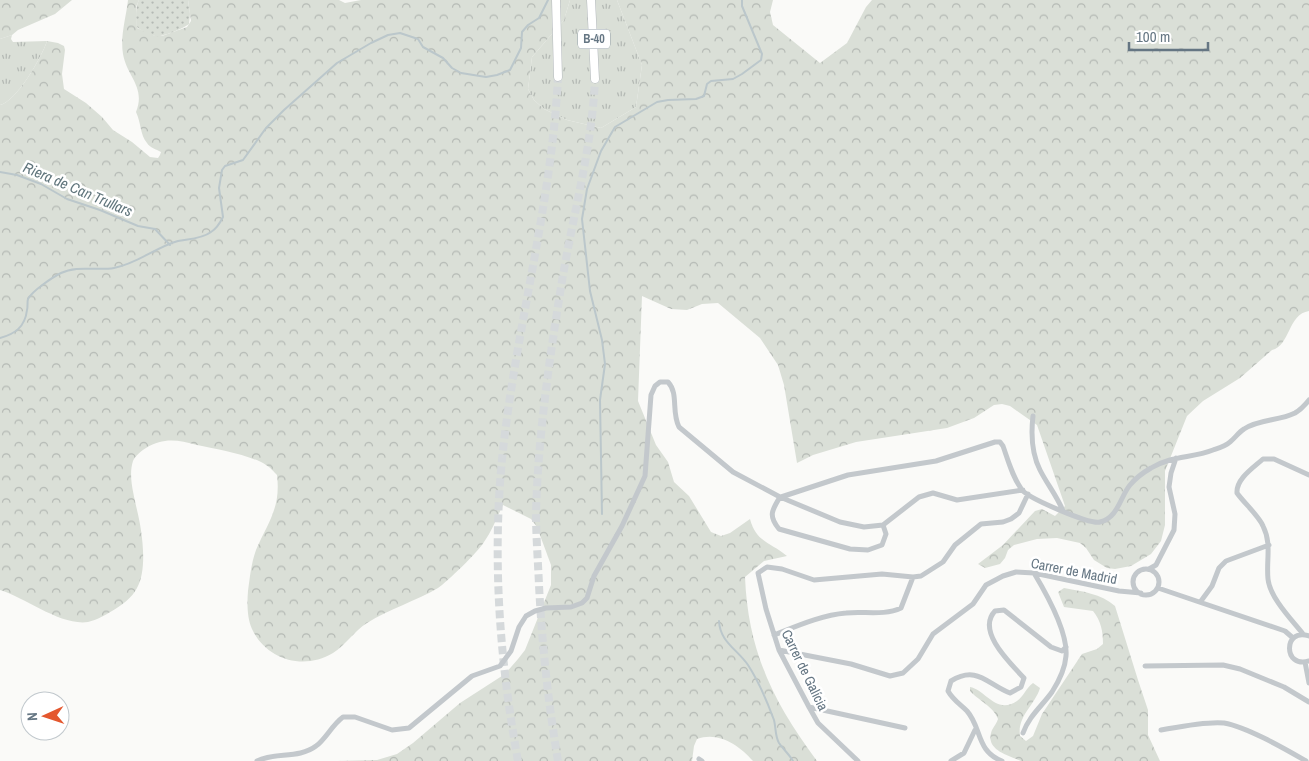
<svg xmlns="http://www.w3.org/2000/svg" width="1309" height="761" font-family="'Archivo Narrow',sans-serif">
	<defs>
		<pattern id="grass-tufts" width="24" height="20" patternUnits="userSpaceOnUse" patternTransform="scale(1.25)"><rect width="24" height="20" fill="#dadfd7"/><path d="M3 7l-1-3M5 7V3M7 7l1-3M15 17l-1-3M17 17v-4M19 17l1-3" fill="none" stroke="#b4b9b4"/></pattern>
		<pattern id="forest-crowns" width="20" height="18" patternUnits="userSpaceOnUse" patternTransform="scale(1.25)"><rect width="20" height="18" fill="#dadfd7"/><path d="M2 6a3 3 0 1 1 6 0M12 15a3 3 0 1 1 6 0" fill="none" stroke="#b4b9b4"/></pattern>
		<pattern id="garden-dots" width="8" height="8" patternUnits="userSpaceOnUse" patternTransform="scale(1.25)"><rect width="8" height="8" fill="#dadfd7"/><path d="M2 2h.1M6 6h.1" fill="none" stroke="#b4b9b4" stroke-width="1.8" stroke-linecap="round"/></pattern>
	</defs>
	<rect width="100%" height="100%" fill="#fafaf8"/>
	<path fill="url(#grass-tufts)" d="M570,0H617L642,65L636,107L601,128L567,120L544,109L534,100L528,89L532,57L564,20Z
		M12,35L11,39L13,42L47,41C42,57 16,102 0,105V39Z"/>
	<path fill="url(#forest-crowns)" d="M0,0H72L55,14L18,30L12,35L0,39Z
		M128,0H139L136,7L137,28L155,36H162L187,27L191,21L188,0H339L345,3L361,0H570L564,20L532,57L528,89L534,100L544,109L567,120L601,128L636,107L642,65L617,0H773L770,12L773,25L820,63L847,43L866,7L872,0H1309V311C1288,314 1290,346 1272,350L1240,378L1203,401L1187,416L1165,471V525L1161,541L1151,554L1131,566L1115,569L1107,568L1094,560L1086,548L1080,543L1057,538L1037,539L1014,545L1008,550L1005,558L1000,564L985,568L978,564L1003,545L1035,511L1042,509L1055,516L1065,506L1037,425L1010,406L1002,404L994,405L974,418L947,428L856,442L813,455L797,463L784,385L778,365L760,338L718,303L702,304L687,310L671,309L642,296L638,401L656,445L668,462L674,482L689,496L711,532L721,536L730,533L750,519C756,542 770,542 787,556L764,561L745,577C748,651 773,702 817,761H753C739,745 718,731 697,739L694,746L692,761H337L377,760L397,754L413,743L460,703L505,674L518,659L525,650L551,585V565L537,527L531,519L503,505C497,517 492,531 484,542C480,550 446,583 438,588C416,601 389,609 367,623C354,631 346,645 333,653C303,671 266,659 252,629C247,618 247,603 248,591C250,577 251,564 256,550C268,522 281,508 277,475C274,472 270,467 266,465C251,455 216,449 197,445C178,440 164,437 146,448C142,450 135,456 133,461C128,476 134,495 137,510C142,530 148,569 137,588C132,598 122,605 112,611C105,615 97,620 88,622C61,626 26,598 0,590V105C16,102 42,57 47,41L58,43L64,46L65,50L62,74L64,89L86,103L102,117L113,130L132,142L150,157L158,158L160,155L161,152C156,149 150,148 147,143C140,135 141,122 136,112C146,87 127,77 123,54C120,36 126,18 128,0Z
		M1064,588C1081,591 1102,594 1115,606L1138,680L1148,710V735L1160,761H1021C1008,755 984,750 992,730C994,726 997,723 998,719C994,707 978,700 970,691V687C986,690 996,715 1017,701C1024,696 1026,688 1033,683L1040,688C1035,705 1017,716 1020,736L1026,741L1033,736L1042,714L1082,654L1097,649L1103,644C1103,631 1101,621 1093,611L1064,607L1058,592Z"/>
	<path fill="url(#garden-dots)" d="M139,0H188L190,14L189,24C184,28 161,38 155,36C150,35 141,31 137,27C136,19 135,7 139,0Z"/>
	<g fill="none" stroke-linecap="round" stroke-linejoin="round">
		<path stroke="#bbc7cb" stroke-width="2" d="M0,172L17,175L41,184L67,199L100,210L138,226L155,229L170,245
			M0,338C15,334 25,327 27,310C28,307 27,302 28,299C32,291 53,277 61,273C77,265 97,271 114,268C137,264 156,247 178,241C188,239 202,239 211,232C216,229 220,223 223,217L219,188L222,170L225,166L243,160L266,128L284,110L337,63L371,43L388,35L400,33L418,39L423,47L443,58L452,68L461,73L486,77L497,75L510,70L521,48L522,32L528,25L539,18L548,0
			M602,514L600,400L605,364L602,340L590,291L582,219L587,189L601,151L615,127L657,102L668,100L696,99L704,96L707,84L711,81L733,79L742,74L761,60L762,54L742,6V0
			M719,621C720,642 737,649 748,665C759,682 767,701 774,720C776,728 775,736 779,743C783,749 789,754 793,761"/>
		<path stroke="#d5d9db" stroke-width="8" stroke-dasharray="8 4" stroke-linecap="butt" d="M518,761C498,652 491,542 505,433C520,314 552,197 558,77
			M558,761C548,702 542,644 539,585C538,561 536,536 536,513C538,437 549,362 561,287C572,218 592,150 595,79"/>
		<g stroke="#b4b9bd" stroke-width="9">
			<path id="highway" d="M556,0L558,77
				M591,0L595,79"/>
		</g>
		<path stroke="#c3c8cc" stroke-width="5" d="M1033,416C1031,433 1032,454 1040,470C1047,484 1057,496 1063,511
			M780,497C772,510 768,516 779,529L850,549L868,550L882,545L886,534L883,525
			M781,497L848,475L936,461L995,442H1000L1003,446C1008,460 1013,479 1023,491C1031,499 1090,525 1100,522C1118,518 1120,497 1130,485C1135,479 1144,472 1151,468C1170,456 1193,458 1213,450C1219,448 1226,446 1230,442C1235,438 1239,432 1244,429C1259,419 1279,421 1295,413C1300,410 1305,405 1309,400
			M1149,569L1156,565L1174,530L1175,514L1169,487L1171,473L1176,458
			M1133 582a13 13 0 1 1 26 0a13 13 0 1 1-26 0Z
			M1158,588L1285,631L1293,638
			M1201,601L1212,586L1219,568L1226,561L1269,545
			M1303,634C1292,620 1270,598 1268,579C1266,560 1272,544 1263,526C1259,516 1244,503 1237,493C1236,479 1253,468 1263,459H1274L1309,475
			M774,635C797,626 822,615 846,613C864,611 884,616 901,608L913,577
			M1309,636C1283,627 1283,669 1309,661
			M779,650L851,664L890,676L903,673L918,659L933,634L973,604L986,585L1003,576L1016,572L1034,573L1119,591L1141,593
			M1305,662L1309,683
			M1145,666L1223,665L1240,669L1284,687L1309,702
			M809,707L905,728
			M1161,730C1178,727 1207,721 1224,723C1247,727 1285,749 1306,761
			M1023,733C1029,716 1042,706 1052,692C1059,681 1065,669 1066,656C1068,632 1046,593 1034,573
			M699,759L702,761
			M257,761C275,752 299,759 316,746C325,740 332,725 343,717H355L392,730L409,728L472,676L500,666L511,651L519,627L526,616L535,611L546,608L571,607L582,603L587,598L594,576L622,526L645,476L651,395L655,386L660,382H668C679,394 671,411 679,427L733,472L780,497L840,522L864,527L883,525L919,497L933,493L957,500L1023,490
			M858,761L818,723L809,707L779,650L766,609L758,573L767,567L782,569L814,580L882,574L913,577L921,576L943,562L955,545L981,524L1003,522L1011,519L1019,513L1028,494
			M951,761L964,753L975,730
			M1002,761C976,751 982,728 967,711C960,704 953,700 948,691L951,681C977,665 987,684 1010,693L1021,687L1024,678C1010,663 976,631 995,611L1004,610L1051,647L1062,651L1066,647"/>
		<use href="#highway" stroke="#fff" stroke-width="8"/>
	</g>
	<g text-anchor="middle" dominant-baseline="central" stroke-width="5" stroke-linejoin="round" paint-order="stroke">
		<rect fill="#fff" stroke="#939fa8" stroke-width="1" x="578" y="29.5" width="32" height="19" rx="4"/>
		<g font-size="12" font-weight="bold" fill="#657683">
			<text x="594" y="39">B-40</text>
		</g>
		<g font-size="14" fill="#657683" stroke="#fff">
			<text transform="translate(1074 571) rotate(11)">Carrer de Madrid</text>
			<text transform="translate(805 670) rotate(64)">Carrer de Galícia</text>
		</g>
		<g font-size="15" font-style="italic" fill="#60757c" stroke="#fff">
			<text transform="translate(78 189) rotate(23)">Riera de Can Trullars</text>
		</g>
	</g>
	<g transform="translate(45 716) rotate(267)"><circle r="24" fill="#ffffff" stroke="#c1c8cd"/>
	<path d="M0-4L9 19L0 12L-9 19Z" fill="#e4572e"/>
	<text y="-8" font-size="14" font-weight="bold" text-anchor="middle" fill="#657683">N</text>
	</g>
	<path d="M1129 42v8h79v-8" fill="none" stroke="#657683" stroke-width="2.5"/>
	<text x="1136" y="42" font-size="15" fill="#657683" stroke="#ffffff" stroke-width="4" paint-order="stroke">100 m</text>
</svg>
